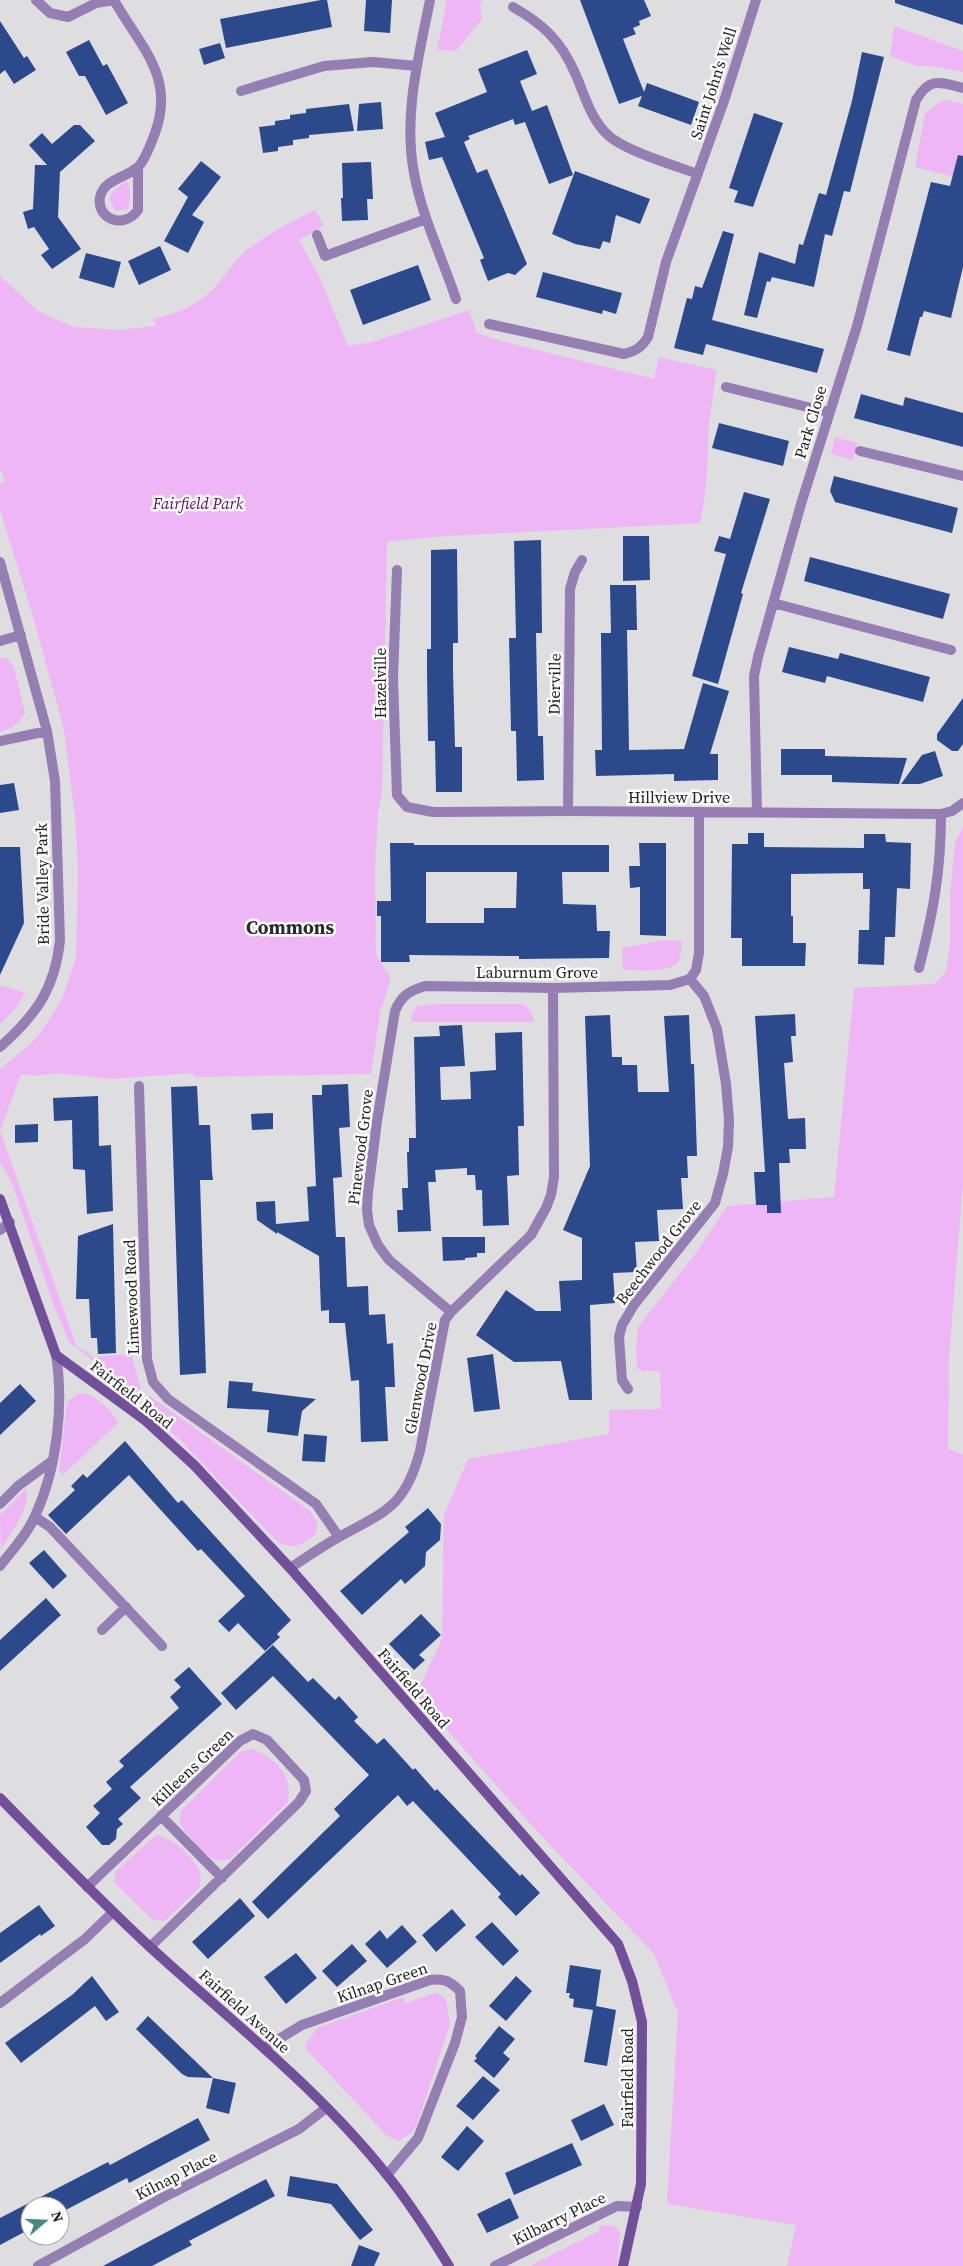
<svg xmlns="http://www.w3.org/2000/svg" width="963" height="2266" font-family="'Source Serif 4',serif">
	<rect width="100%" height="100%" fill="#dedee1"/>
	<path fill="#eeb6f5" d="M447,0H482L480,6L482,19L456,51L437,50Z
		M894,26L963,51V72L931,66H917L890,56Z
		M946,100L963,104V179L915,167L925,114L939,102Z
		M126,181C132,187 131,202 127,209L116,211L109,199L112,192Z
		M315,210L324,226L299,240L320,278L348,346L372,342L469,310L477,333L501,341L654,379L659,357L716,370C715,388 711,406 709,424C707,459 708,487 700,523L430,537L387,542L382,795L378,812L375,868L376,955L391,978L380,1013L371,1074L194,1077L192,1073L112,1079L58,1073L36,1076L21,1074L0,1131L77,1347L86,1351L92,1357L131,1354L141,1388L136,1393L70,1343L56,1312L11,1181L0,1163V1069L28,1046L41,1032L62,999L76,958L78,873L75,816L64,730L34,620L0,510V483L5,481L0,468V276L38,311L73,327L119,330L156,326L154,319C182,312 201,304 220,281C230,269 238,256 251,247C271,232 293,221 315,210Z
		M835,437L857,443L853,460L831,454Z
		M0,658H6L14,667L25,713C19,724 12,729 0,732Z
		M963,827V1183L949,1357L948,1449L963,1454V2266H787L796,2225L667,2204L678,2013L654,1954L533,1827L416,1695L442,1639L444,1515L468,1459L609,1434V1410L661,1409L660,1371H642L637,1367L636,1352L638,1327L695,1254L727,1206L834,1197L854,988L935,984L946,971L950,945V894L955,843Z
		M663,940L682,941C681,947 682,954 679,960C672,974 637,970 623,970L622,948Z
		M0,985L26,993L16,1008L0,1025Z
		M436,1004H521C530,1008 532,1012 534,1022H411L412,1014L417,1006Z
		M79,1393C93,1393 113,1410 118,1423L63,1475L59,1471L67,1403L70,1399Z
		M150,1396L310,1511L317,1522L316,1533C304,1545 290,1552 276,1540L182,1442L142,1405Z
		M26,1489C32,1505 9,1536 1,1549L0,1515Z
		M254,1749C276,1760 293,1775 288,1802L229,1860C225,1860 220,1861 216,1860C204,1856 185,1833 179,1821L181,1811L241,1751Z
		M156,1835C172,1838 193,1855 200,1872C202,1876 200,1882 200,1887L165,1921L153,1920L114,1882L116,1871Z
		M438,1993L446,1999L450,2024L417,2124L412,2132L399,2141L387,2136L308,2051L305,2045L317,2028L403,1997L406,2003L431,1994Z
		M607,2225L614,2226L620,2232L617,2266H530L599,2231L600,2226Z"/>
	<path fill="#2c498c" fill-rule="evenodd" d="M321,0H327L332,27L226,48L220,19Z
		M366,0H392L390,33L364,31Z
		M580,0H644L651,16L639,21L640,25L633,28L636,34L623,39L644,92L647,83L699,102L691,125L638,106L642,96L619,104Z
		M895,0H963V25L895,3Z
		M0,21L24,58L27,56L36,70L14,84L5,70L0,74Z
		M89,40L103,66L107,64L128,103L106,115L85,76H79L66,52Z
		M220,43L225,58L204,65L199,49Z
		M527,50L537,74L520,81L532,111L547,105L573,175L549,184L525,122L515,125L513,119L468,136L470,139L464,142L477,173L487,169L527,264L515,275L508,273L488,281L480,260L484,258L442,157L429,160L425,142L445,137L435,113L487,92L478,69Z
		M862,52L884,57L850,192L844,191L832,236L825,234L814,287L772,277L770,282L767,281L757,318L744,315L759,252L795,264L799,244L803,245L819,193L826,195L852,101Z
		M381,102L383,129L357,131L359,104Z
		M349,104L354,131L309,135V138L293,140V145L278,147V151L263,153L259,127L275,125V121L290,119V115L306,113V109Z
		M754,113L783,123L753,207L734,202L738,191L729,188Z
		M74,125H80L95,141L60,172L58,217L81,249L52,269L41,255L49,249L34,227L28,229L23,212L33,209L35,165H47L29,145L42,133L52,144Z
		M958,155L963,156V267L951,318L924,311L922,317H920L910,356L887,350L931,182L950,186Z
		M201,161L221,177L192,215L204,222L188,253L164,241L188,197L178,189Z
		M371,162L373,199H367L368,220L342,221L341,198H343L342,163Z
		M575,171L650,199L640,224L616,215L610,243L603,241L600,249L575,244L552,234Z
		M723,231L734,234L712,320L824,349L817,373L706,344L703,355L674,348L687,298L692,299L695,286L702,288Z
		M160,246L171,270L139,285L128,261Z
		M86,253L121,262L114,288L79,278Z
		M418,265L431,300L363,325L350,290Z
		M543,272L622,293L616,314L603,310L602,314L536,297Z
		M861,394L903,406L905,397L963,413V447L854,418Z
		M719,423L789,441L783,466L712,448Z
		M834,476L958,508L952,533L835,502L830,491Z
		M744,492L770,499L741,593L743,594L718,684L692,676L726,554L714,551L719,536L730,539Z
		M623,536H649L650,580L623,581Z
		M541,540L542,633H536L538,736H543L544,780L517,781L516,731H511L509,638H516L514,541Z
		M457,549L458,643H453V671L455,747H462V792H436L435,741H428L427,671V649H431V550Z
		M810,557L950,594L943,619L804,581Z
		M610,585H636L637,630H627L629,750L684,749L703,683L729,691L710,754H718V780L674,781V774L596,776L595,750H602L601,633H611Z
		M789,647L838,659L840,653L930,677L923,702L827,676L825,683L782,672Z
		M963,698V744L958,751H952L937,740V734Z
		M781,749H825V756L907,758L899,784L832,782V775H781Z
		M935,751L943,776L920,784H901L922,755Z
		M14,783L19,810L0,813V785Z
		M748,833H764V847L864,848V834H885L886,842L911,843L910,889L897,888L895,937H885L884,965L858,964L859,930H869L870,889H863V873L791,874V916H793V943H806L805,966H742V938H731L732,844H748Z
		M390,843H414V845H609V872H562L563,904L596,905L597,931H610L609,958L519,959V956L409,955L410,962H381V916H377V901H391ZM426,872H517L516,908H484V923H426Z
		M639,843H666V936L640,935V887L630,888L629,866H640Z
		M0,847H20L24,923L0,975Z
		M795,1014L796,1036H791L793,1062L784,1063L788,1119L805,1118L806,1149H789L790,1163H779L781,1213H767V1205H756L754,1172H765L755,1016Z
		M610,1015L612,1057H622V1065H637L638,1092H669L664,1016L689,1015L691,1064H694L697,1156H687L688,1178H681L683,1209L657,1210L659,1241L635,1242L637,1272L613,1273L615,1303L590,1305L592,1400H569L561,1361L514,1362L476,1335L506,1290L536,1311H561L559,1281L582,1280V1238L563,1230L590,1166L585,1016Z
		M462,1025L465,1066L440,1067L441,1100L471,1099L470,1072L496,1070L495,1033L522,1032L524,1126H518L519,1175L507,1176L509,1225L483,1226L482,1190H476L475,1175H467V1168L435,1170L436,1182H428L431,1231L398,1232L397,1210H403L402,1188H408L407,1152H409V1138H416L414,1037L440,1036L439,1026Z
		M348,1084L350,1127L339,1128L342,1177L333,1178L336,1237H345L347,1287L368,1286L369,1315L385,1314L387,1344L393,1343L395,1387H385L388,1441L361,1442L359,1380L351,1381L345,1323H329V1310L321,1311L319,1256L277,1232V1234L257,1220L256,1202L275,1201L276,1224L309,1221L307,1187L316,1186L312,1095H322V1085Z
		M197,1086L199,1125H210L212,1172L213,1180H200L206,1373L180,1375L171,1087Z
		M98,1096L99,1146L111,1145L113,1211L87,1214L85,1170L73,1169L72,1120L54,1121L53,1098Z
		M273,1113V1129L252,1130L251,1114Z
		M38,1124V1142L15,1143V1125Z
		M113,1224L116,1353L98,1354L97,1338H91L89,1299H76L78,1236Z
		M442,1237H485V1253H477V1257L465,1258V1260L443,1261Z
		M493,1354L500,1409L474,1412L467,1358Z
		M229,1381L253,1383L252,1391L316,1399L302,1411L298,1436L267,1432L269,1410L227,1408Z
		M20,1384L36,1401L0,1435V1403Z
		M304,1434L327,1436L325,1462L302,1461Z
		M125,1441L178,1503L182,1500L291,1620L277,1634L280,1637L265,1651L238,1623L229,1632L218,1621L245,1596L201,1549L198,1551L129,1475L66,1534L48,1515L75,1490L71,1486L83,1474L87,1478Z
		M428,1508L441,1524L440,1540L426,1552L425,1566L405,1584L401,1579L362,1615L340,1591L409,1532L405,1527Z
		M44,1550L67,1576L53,1589L29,1563Z
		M46,1598L61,1615L0,1671V1640Z
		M421,1614L441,1635L419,1655L425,1660L414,1670L389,1644Z
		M273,1645L308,1682L313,1678L335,1700L339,1696L358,1717L354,1721L377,1744L384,1738L413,1770L415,1768L435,1791L437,1789L520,1876L522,1874L540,1893L516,1916L498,1897L501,1894L413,1801L407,1806L398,1795L268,1919L252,1902L340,1816L334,1809L369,1775L273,1676L236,1710L221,1693Z
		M189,1667L222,1704L130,1787L141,1798L118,1819L123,1824L117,1829L116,1839L109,1845H102L86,1827L100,1813L93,1806L112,1789L106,1782L124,1766L119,1761L179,1708L170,1697L181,1687L174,1680Z
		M240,1898L255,1916L208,1959L192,1942Z
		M39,1905L55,1926L41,1936L40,1934L0,1963V1933Z
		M452,1909L466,1925L436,1952L422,1935Z
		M492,1922L519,1951L503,1966L475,1937Z
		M402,1925L417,1942L387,1968L365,1944L380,1930L387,1939Z
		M352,1944L367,1961L337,1987L322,1971Z
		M296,1953L317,1978L286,2004L264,1977Z
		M570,1965L601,1970L596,2006L616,2010L607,2066L584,2062L593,2010L573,2007L574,1999L569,1998L570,1993H566Z
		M92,1976L119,2012L106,2021L95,2006L21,2063L5,2043L72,1995Z
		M516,1976L532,1991L506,2021L489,2006Z
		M148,2016L213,2078L236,2083L229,2114L206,2108L213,2078L188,2077L182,2074L136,2029Z
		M499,2026L515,2039L503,2053L510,2059L494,2078L474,2061L477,2058L475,2056Z
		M483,2076L500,2090L473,2120L456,2106Z
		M604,2104L614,2125L581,2141L571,2120Z
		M198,2118L210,2140L129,2183L127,2178L60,2213V2206H30V2229L0,2245V2218L108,2162L110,2165Z
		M467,2126L484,2141L458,2171L441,2157Z
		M572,2143L582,2165L514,2195L505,2173Z
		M290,2176L337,2184L373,2230L360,2240L331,2204L287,2196Z
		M266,2179L275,2196L189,2241L192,2245L152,2266H103Z
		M510,2198L519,2218L487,2233L477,2214Z
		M359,2245L380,2253L374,2266H351Z"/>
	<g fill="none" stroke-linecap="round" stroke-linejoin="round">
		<path stroke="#947eb2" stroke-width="10" d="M36,0L50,13L68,17L96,3L114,0
			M114,0C139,45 176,76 155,133C151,143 146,159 138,167C126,178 104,179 100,197C96,219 124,230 138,210V167
			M430,0C419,56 403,115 414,173C422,217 442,257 456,299
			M513,7C543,24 561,41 575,73C585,95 590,119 609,136C626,151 676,166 698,174
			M241,91L324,66L373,62L417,66
			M317,235L325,256L426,219
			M489,324L624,354C636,351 642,347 648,337L666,262L725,98L756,0
			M726,387L828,412
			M860,451L963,476
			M0,562L47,731L55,781L60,940C55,989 36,1015 0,1047
			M397,570L393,678L397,795L407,807L433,812L568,811L941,814L952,811L963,803
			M773,603L951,650
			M0,641L21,635
			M0,741L47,731
			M568,811L570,589L575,572L582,560
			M757,812L754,676L758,657L801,504L857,326L916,100C930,77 939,82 963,88
			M919,968C933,913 941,872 941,814
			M690,979L696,970L699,953V812
			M139,1086L147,1359L153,1382L168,1399L316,1504L339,1537
			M0,1230L10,1222
			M451,1312L389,1260L378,1245L369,1225L367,1210L368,1192L377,1121L395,1011C401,996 409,991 425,986L553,988L670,985L690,979
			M628,1389L622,1380L619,1337L622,1325L634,1305L715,1203L723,1174L728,1147L729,1120L726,1084L717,1029L704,996L690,979
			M0,1504L18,1486L52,1461
			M35,1517L50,1527L162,1646
			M0,1566C12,1550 27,1535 35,1516C57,1469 64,1405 56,1355
			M290,1568C306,1558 322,1546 339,1537C386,1511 405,1507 420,1451L445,1320L451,1312L531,1235L546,1208L551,1195L554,1177L553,988
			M102,1630L126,1607
			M161,1816L222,1878
			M87,1887L240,1741L253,1734L267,1740L304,1780L306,1791L299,1802L150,1947
			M0,2003L85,1939L113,1912
			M264,2048L302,2025L430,1980C444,1978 450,1981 460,1991L462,2017L455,2043L418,2138L387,2175
			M38,2266L164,2197L299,2129L326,2108
			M495,2266L617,2206L637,2207"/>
		<path stroke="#714f99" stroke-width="10" d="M0,1199L56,1355L146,1421L194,1465L290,1568L618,1944L632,1981L642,2022L641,2184L623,2266
			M0,1798C49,1848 98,1899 150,1947C231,2021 319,2089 387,2175C410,2203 430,2235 449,2266"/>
	</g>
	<g text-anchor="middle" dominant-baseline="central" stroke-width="5" stroke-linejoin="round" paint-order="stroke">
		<g font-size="16" fill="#222223" stroke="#fff">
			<text transform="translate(713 83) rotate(-72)">Saint John's Well</text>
			<text transform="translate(810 422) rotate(-73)">Park Close</text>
			<text transform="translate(380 683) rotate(-90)">Hazelville</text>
			<text transform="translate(554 684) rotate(-89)">Dierville</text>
			<text x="679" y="797">Hillview Drive</text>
			<text transform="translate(42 884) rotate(-91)">Bride Valley Park</text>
			<text x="537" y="972">Laburnum Grove</text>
			<text transform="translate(360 1147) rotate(-83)">Pinewood Grove</text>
			<text transform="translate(658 1252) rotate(-52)">Beechwood Grove</text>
			<text transform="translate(131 1297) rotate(-92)">Limewood Road</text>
			<text transform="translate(420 1378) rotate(-79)">Glenwood Drive</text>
			<text transform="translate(132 1394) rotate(38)">Fairfield Road</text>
			<text transform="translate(414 1688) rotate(49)">Fairfield Road</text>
			<text transform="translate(192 1767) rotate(-43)">Killeens Green</text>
			<text transform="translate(382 1982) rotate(-19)">Kilnap Green</text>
			<text transform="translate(245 2011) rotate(42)">Fairfield Avenue</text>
			<text transform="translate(627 2078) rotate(-90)">Fairfield Road</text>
			<text transform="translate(176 2175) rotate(-27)">Kilnap Place</text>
			<text transform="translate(559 2218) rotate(-26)">Kilbarry Place</text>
		</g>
		<g font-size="16" font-style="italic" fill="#580b61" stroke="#fff">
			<text x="198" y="503">Fairfield Park</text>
		</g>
		<g font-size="19" font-weight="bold" fill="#2a2a2d" stroke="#fff">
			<text x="290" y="927">Commons</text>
		</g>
	</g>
	<g transform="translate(45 2221) rotate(71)"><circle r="24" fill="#ffffff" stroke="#a7a7a7"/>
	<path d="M0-4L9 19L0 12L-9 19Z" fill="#438a82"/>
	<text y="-8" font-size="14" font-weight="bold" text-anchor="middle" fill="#222223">N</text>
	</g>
</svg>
